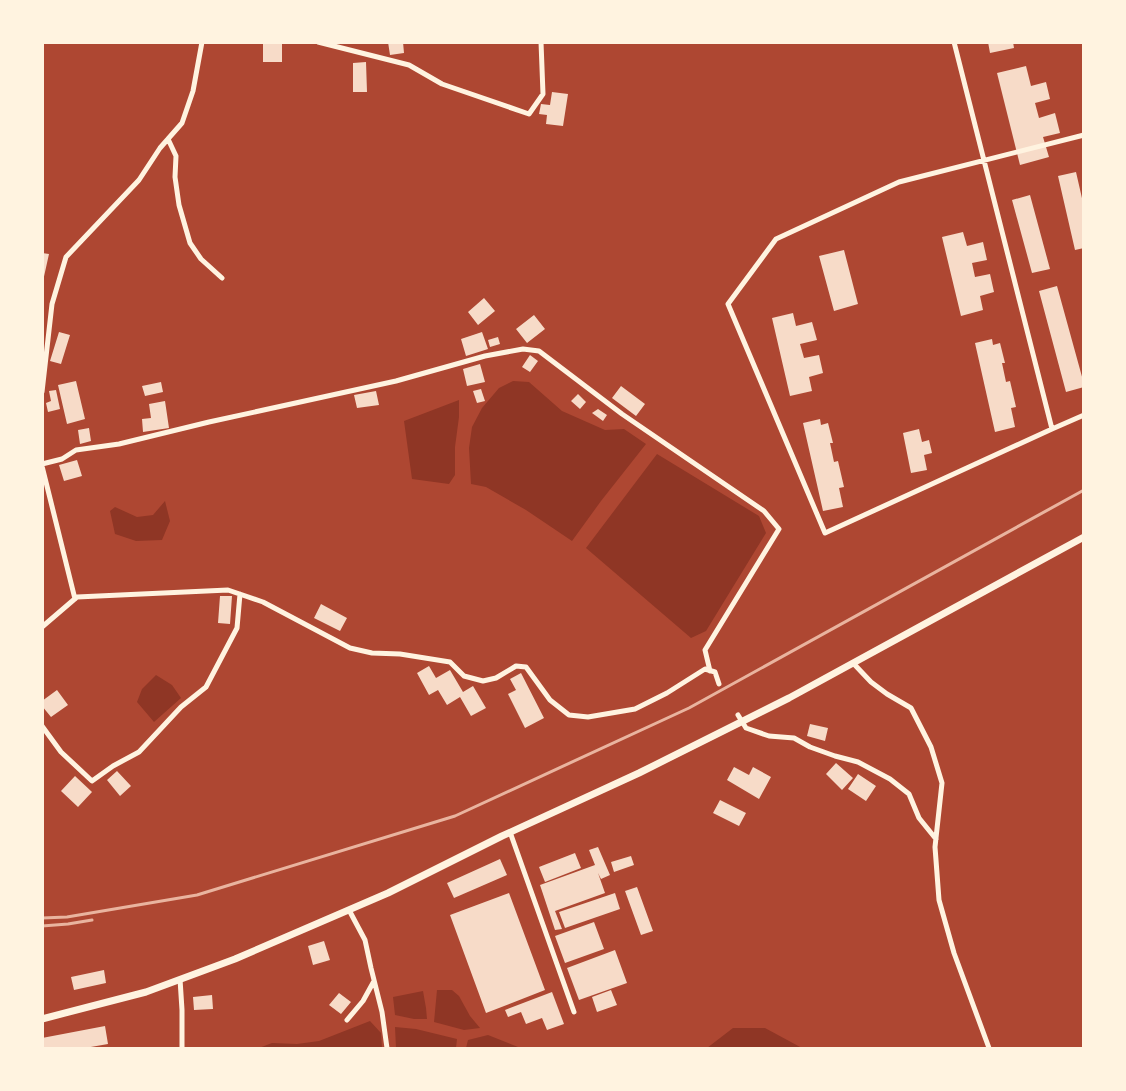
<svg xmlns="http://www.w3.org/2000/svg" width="1126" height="1091" font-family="Signika,sans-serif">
	<rect width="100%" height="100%" fill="#c8553d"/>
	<path fill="#ae4732" d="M42,43H1083V1048H43Z"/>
	<path fill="#8f3625" d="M513,381L529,382L562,411L605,430L624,429L646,444L601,501L572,541L526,510L486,487L471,484L469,448L472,427L482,408L499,388Z
		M459,400V417L455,447V475L449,484L412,479L404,421Z
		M657,454L759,516L766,533L706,631L691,638L586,548Z
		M165,501L170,521L162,540L136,541L115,534L110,511L115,507L137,517L153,515Z
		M156,675L172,685L181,698L154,722L137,702L142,689Z
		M437,990H452L459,996L470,1016L480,1028L464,1030L434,1022Z
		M423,991L426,1008L427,1019H414L395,1015L393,997Z
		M370,1021L381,1033L382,1048H259L272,1043L297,1044L319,1041Z
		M395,1027L416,1029L457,1039L456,1048H396Z
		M733,1028H765L802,1048H707Z
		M488,1035L518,1047L529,1048H466L468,1040Z"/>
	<path fill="#f7dbc8" d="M263,42H282V62H263Z
		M388,42H403L404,53L390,55Z
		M988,42H1013L1014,48L990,53Z
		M366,62L367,92H353V63Z
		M1026,66L1031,86L1046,82L1050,99L1035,103L1039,118L1055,113L1060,133L1043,137L1049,157L1020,165L997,73Z
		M552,92L568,94L563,126L546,124L547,115L539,114L541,104L550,105Z
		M1076,172L1084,207V248L1075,250L1058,176Z
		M1030,195L1050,269L1032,273L1012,200Z
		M963,232L967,246L983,242L987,260L972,263L975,277L990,274L994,292L980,296L983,310L961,316L942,237Z
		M844,250L858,304L834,311L819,256Z
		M42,253L49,254L43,281H42Z
		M1057,286L1084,384V387L1066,392L1039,291Z
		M484,298L495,311L478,325L468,312Z
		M793,313L796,326L812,322L817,340L800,344L804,358L819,355L823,373L809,377L812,391L790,396L772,318Z
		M534,315L545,329L527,343L516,329Z
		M59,332L70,335L61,364L50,361Z
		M482,332L488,349L466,356L461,339Z
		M498,337L500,344L490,347L488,340Z
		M992,339L993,345L1000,343L1005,363H1002L1006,382L1010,381L1016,407L1011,408L1015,427L995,432L975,343Z
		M530,355L538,361L530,372L522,367Z
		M480,364L485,382L467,386L463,369Z
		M76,381L85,419L67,424L58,385Z
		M161,382L163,392L145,396L142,386Z
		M621,386L645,404L636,416L612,398Z
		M481,389L485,401L477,403L473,391Z
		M56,390L60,409L48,412L46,403L51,401L49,391Z
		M376,391L379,405L357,408L354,395Z
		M578,394L586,402L580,409L571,401Z
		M165,401L169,428L143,432L142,419L151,418L149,404Z
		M598,409L607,415L603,421L592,413Z
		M820,419L821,425L828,423L833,443H830L834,462L838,461L844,487L839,488L843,507L823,511L803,423Z
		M89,428L91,441L80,444L78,430Z
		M919,429L922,442L929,440L932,453L924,455L927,470L911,473L903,433Z
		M77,460L82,476L64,481L59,465Z
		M220,596H232L230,624L218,623Z
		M321,604L347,618L340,631L314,618Z
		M429,666L436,678L450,670L463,692L473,686L486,708L471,716L460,697L447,705L438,690L429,695L417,673Z
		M521,673L544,718L525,728L508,694L516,690L510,679Z
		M57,690L68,705L51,717L42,706V701Z
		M810,724L828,728L825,741L807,736Z
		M836,763L853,778L842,790L826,774Z
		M734,767L749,775L753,767L771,777L759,799L727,780Z
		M117,771L131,786L120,796L107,780Z
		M858,774L876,786L866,801L848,789Z
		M75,776L92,792L78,807L61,791Z
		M720,800L746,813L739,826L713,813Z
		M598,847L610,875L601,879L598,873L605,893L555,911L562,929L555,930L540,885L595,865L589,850Z
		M575,853L581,868L545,882L539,867Z
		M631,856L634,865L614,872L611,862Z
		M500,859L507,875L454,898L447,883Z
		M637,887L653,931L641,935L625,891Z
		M509,893L545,990L486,1013L450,915Z
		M615,893L620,909L565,928L559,912Z
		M594,922L604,949L565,963L555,936Z
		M324,941L330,960L313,965L308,946Z
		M615,950L627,983L579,1000L567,968Z
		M104,970L106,983L74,990L71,977Z
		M611,990L617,1005L597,1012L592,997Z
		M552,992L564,1024L547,1030L542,1018L526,1024L521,1012L508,1017L505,1010Z
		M339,993L351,1002L341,1014L329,1005Z
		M212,995L213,1009L194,1010L193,997Z
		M105,1026L108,1044L85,1048H42V1038Z"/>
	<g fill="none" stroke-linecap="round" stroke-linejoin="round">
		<path stroke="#fff3e0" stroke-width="5" d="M318,42L409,65L442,84L529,114L543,94L541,42
			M954,42L1052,429L1084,415
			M168,139L176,156L175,177L179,205L190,243L201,259L222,278
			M42,392L52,304L66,257L139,180L160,148L182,123L193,91L202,42
			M1052,429L825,533L728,304L776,239L899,182L1084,135
			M42,464L62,459L76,450L119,444L209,422L396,381L485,356L523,349L539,351L622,414L764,511L779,529L705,650L710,671
			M42,466L75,599
			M42,627L77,597L228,590L263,602L350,648L372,653L400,654L450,662L464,676L483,681L496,678L516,666L526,667L550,700L569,715L588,717L635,709L667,693L705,669L715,672L719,684
			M853,663L871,682L887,694L911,708L931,747L942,783L935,847L939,900L954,953L989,1048
			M738,715L746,728L769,736L794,738L810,747L835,756L858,762L890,779L909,794L919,818L936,839
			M42,726L61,752L92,781L113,766L139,752L181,707L206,687L237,628L240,594
			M510,832L574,1012
			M349,910L365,940L371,968L382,1012L387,1048
			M180,979L182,1010V1048
			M347,1020L363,1001L374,981"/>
		<path stroke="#fff3e0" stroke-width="7" d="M42,1019L146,992L235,959L388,893L502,836L639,773L789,698L1084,537"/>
		<path stroke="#e9b49f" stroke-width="3" d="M42,918L67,917L197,895L455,816L689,708L1084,490
			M42,926L68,924L92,920"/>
	</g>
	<rect width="1126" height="1091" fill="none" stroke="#fff3e0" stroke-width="88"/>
</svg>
